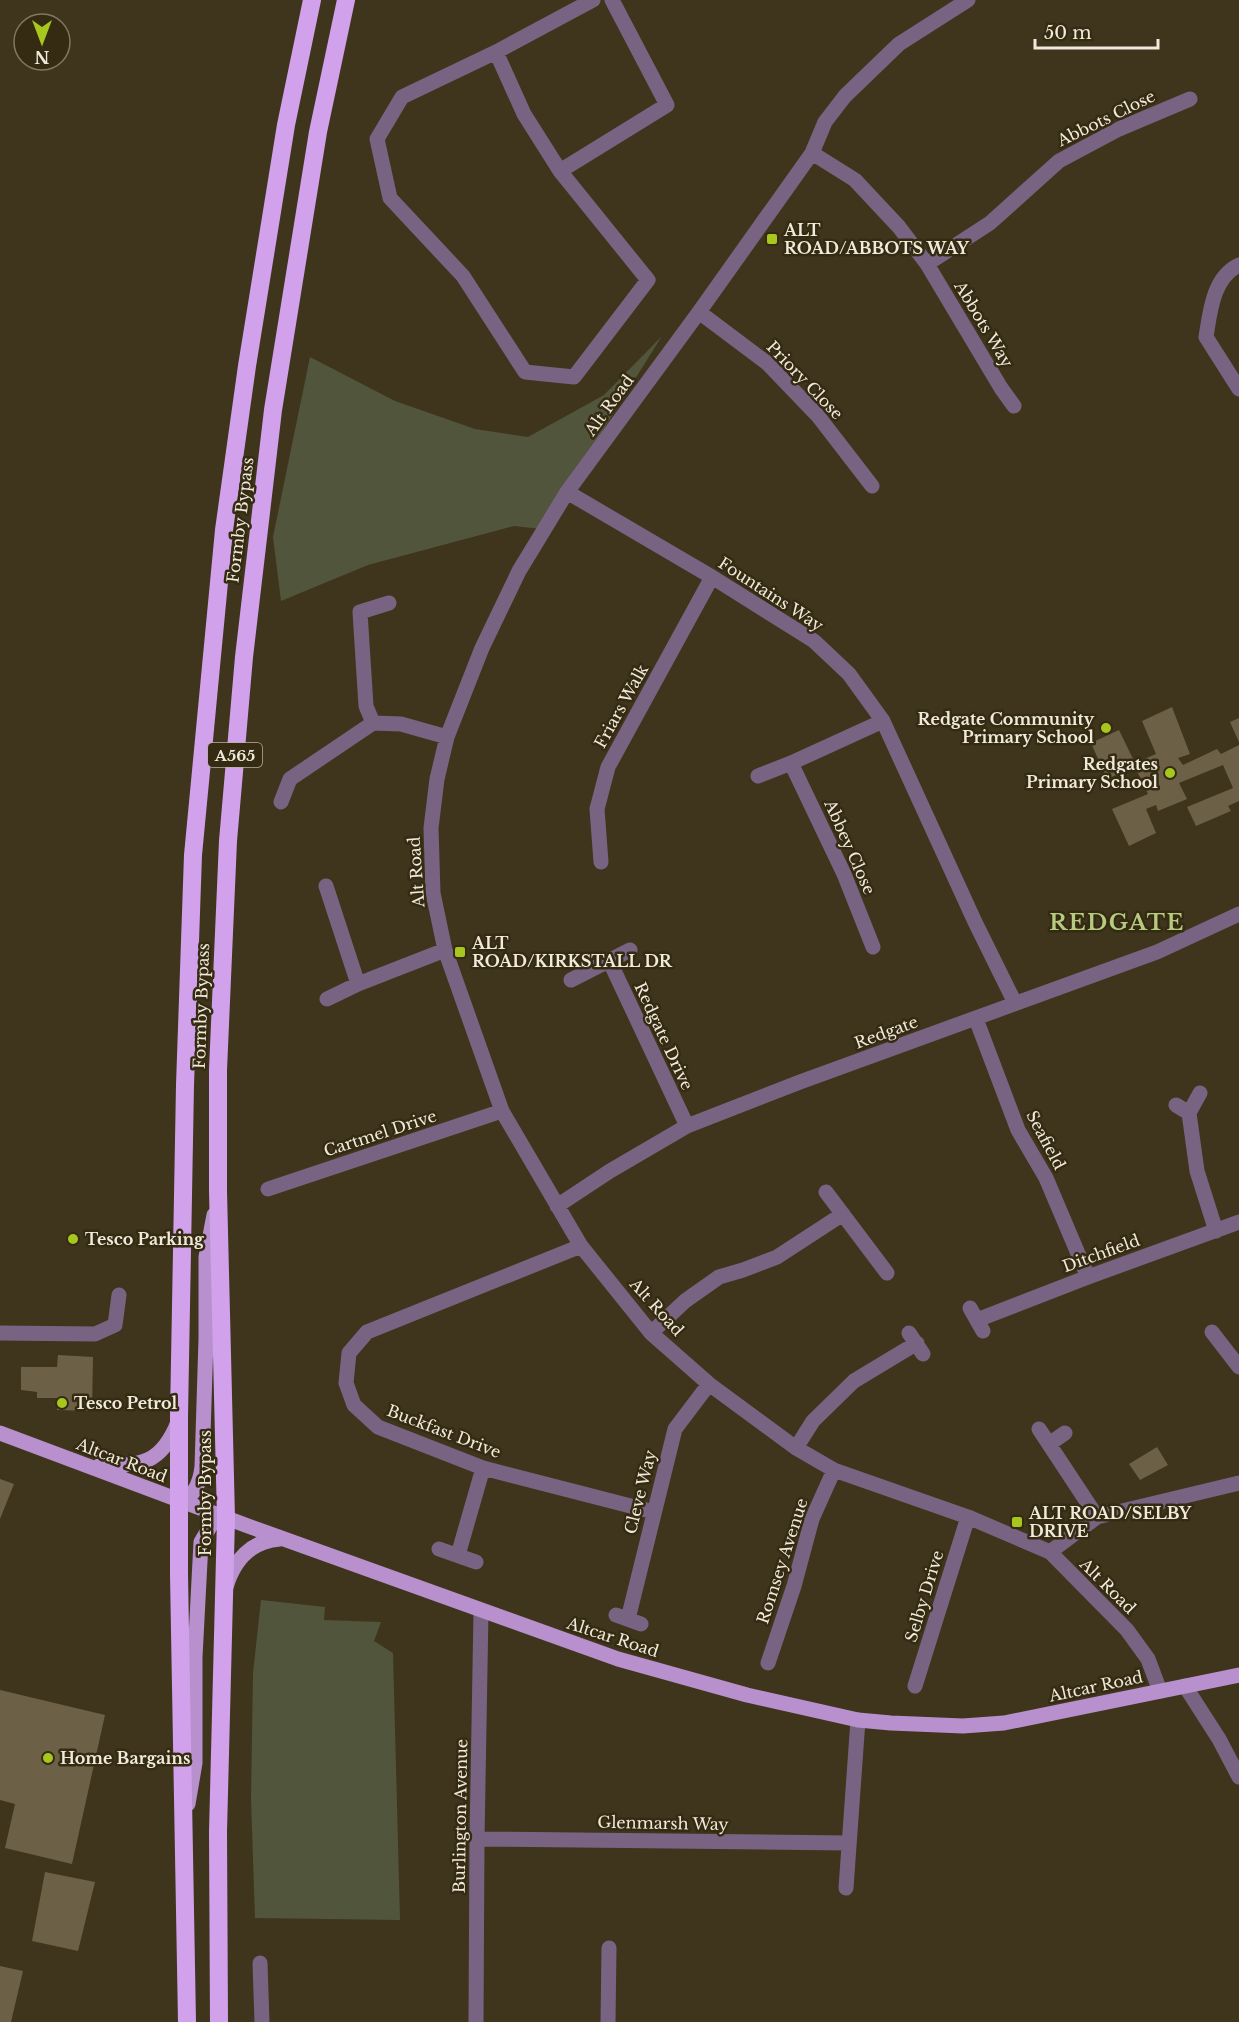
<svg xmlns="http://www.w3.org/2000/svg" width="1239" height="2022" font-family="'Libre Baskerville',serif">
	<rect width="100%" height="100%" fill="#3f351c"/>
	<path fill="#51553b" d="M662,336L541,529L514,526L368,565L281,601L273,537L310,357L395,401L475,429L528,437L604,395Z
		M261,1600L325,1607L324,1620L381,1622L374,1641L393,1653L400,1920L255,1918L251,1799L253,1673Z"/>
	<path fill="#6c6147" d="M1172,707L1190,754L1178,758L1183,765L1217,749L1221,754L1239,745V801L1228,806L1231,811L1196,826L1187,807L1233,788L1223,765L1179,783L1187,799L1158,811L1156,805L1146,809L1156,833L1129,846L1112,809L1148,794L1135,767L1107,779L1091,743L1119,730L1135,763L1156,754L1142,721Z
		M1239,718V742L1230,722Z
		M58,1355L93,1357L92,1411L57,1410L58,1398H37V1392L21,1390V1367H57Z
		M1157,1447L1168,1465L1140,1480L1129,1464Z
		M0,1479L14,1484L0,1519Z
		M0,1690L105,1715L72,1864L5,1848L15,1804L0,1800Z
		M45,1872L95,1882L78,1951L32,1941Z
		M0,1966L23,1971L11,2022H0Z"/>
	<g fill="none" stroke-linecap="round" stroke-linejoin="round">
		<path stroke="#786482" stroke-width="15" d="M968,0L899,44L845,96L825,122L812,153L699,312L567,492L519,571L482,648L447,737L437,779L431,828L433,893L445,950L502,1111L581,1246L651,1333L709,1384L796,1448L834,1470L968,1517L1050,1552L1127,1630L1148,1659L1160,1691
			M496,52L524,114L560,171L648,280L574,377L525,372L463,276L390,198L377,139L402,97L496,52L593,0
			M812,153L855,180L899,227L927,264L1001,388L1014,406
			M560,171L667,105L612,0
			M927,264L990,223L1059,161L1119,129L1190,99
			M1239,265C1213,277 1210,312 1206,337L1239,389
			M699,312L767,363L818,416L872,486
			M567,492L712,577L814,641L849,674L883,721L975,922L1015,1003
			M389,603L360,612L366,706L373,723L401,724L447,737
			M791,763L844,874L873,947
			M758,776L791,763L883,721
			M281,802L290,779L373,723
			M601,862L597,809L608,767L712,577
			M326,886L358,984
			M610,962L687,1126
			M571,980L630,950
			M327,999L358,984L445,950
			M976,1019L1018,1130L1046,1178L1088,1277
			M1200,1093L1189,1113L1197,1171L1216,1231
			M1176,1105L1189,1113
			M268,1189L502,1111
			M826,1192L887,1273
			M557,1206L610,1171L687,1126L800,1082L1157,952L1239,914
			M581,1246L367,1332L349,1353L346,1383L354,1405L378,1427L483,1468L654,1512
			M970,1308L983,1331
			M977,1320L1088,1277L1239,1222
			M1212,1332L1239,1367
			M0,1333L95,1334L115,1325L119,1295
			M651,1333L685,1301L719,1277L743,1270L777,1257L843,1214
			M909,1333L923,1354
			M1039,1429L1097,1517
			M1049,1444L1065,1433
			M796,1448L813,1421L854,1381L917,1343
			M439,1549L476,1562
			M1050,1552L1097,1517L1239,1483
			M458,1555L483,1468
			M616,1615L641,1624
			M628,1619L675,1429L709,1384
			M768,1663L794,1586L812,1519L834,1470
			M915,1686L968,1517
			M1185,1686L1219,1739L1239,1777
			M477,1839L849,1843
			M846,1888L858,1720
			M260,1963L262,2022
			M476,2022L477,1839L481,1611
			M608,2022L609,1948"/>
		<path stroke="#b890cd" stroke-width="15" d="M0,1433L248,1526L618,1659L747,1695L858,1720L891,1723L963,1726L1004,1723L1239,1675
			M99,1466C141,1465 161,1465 178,1422
			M179,1501C195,1498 200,1482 202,1467L206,1339V1257L214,1215
			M226,1587C234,1560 251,1541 280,1539
			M188,1804L195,1763V1657L201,1542L211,1525L220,1518H226"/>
		<path stroke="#d1a1eb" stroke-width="18" d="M187,2022L179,1575V1416L185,1085L193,855L224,530L247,366L286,125L312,0
			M219,2022L218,1832L226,1518L218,1191V1070L228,841L244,657L273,410L318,132L346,0"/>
	</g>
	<g fill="#a7c71e" stroke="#352b12" stroke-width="2">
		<rect x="766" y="233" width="12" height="12" rx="3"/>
		<circle cx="1106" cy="728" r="6"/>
		<circle cx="1170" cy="773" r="6"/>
		<rect x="454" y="946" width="12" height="12" rx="3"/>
		<circle cx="73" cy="1239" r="6"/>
		<circle cx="62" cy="1403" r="6"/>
		<rect x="1011" y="1516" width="12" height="12" rx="3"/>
		<circle cx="48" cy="1758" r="6"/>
	</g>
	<g text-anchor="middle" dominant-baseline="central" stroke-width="5" stroke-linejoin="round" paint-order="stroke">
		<rect fill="#352b12" stroke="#b8b19f" stroke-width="1.5" x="208" y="743" width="54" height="24" rx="4.5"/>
		<g font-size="15" font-weight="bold" fill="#f0eadb">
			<text x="235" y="755">A565</text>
		</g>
		<g font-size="16" fill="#f0eadb" stroke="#352b12">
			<text transform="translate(1106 118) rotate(-26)">Abbots Close</text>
			<text transform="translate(984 324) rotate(59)">Abbots Way</text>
			<text transform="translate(805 380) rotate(46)">Priory Close</text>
			<text transform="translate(609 405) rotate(-54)">Alt Road</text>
			<text transform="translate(240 520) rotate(-83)">Formby Bypass</text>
			<text transform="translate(771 594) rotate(33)">Fountains Way</text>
			<text transform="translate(621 706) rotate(-61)">Friars Walk</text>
			<text transform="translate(850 847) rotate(66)">Abbey Close</text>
			<text transform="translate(416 872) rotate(-94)">Alt Road</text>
			<text transform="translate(201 1006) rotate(-88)">Formby Bypass</text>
			<text transform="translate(886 1032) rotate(-20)">Redgate</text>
			<text transform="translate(664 1036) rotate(65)">Redgate Drive</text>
			<text transform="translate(380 1133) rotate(-18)">Cartmel Drive</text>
			<text transform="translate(1046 1140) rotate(62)">Seafield</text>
			<text transform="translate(1101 1253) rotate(-20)">Ditchfield</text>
			<text transform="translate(657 1307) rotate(48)">Alt Road</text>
			<text transform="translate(444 1431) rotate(21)">Buckfast Drive</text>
			<text transform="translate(122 1460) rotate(21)">Altcar Road</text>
			<text transform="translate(640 1492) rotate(-76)">Cleve Way</text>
			<text transform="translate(205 1493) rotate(-90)">Formby Bypass</text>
			<text transform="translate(782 1561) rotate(-72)">Romsey Avenue</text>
			<text transform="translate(1108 1586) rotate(45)">Alt Road</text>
			<text transform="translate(924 1596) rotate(-73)">Selby Drive</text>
			<text transform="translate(613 1637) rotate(18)">Altcar Road</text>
			<text transform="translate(1096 1686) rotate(-12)">Altcar Road</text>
			<text transform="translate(460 1816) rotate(-89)">Burlington Avenue</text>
			<text transform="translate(663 1823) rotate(1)">Glenmarsh Way</text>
		</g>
		<g font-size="16" font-weight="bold" fill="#f0eadb" stroke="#352b12" text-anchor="start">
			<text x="784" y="230">ALT<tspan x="784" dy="18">ROAD/ABBOTS WAY</tspan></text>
			<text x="1094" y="719" text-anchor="end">Redgate Community<tspan x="1094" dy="18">Primary School</tspan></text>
			<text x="1158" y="764" text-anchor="end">Redgates<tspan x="1158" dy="18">Primary School</tspan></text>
			<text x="472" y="943">ALT<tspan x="472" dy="18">ROAD/KIRKSTALL DR</tspan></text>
			<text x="85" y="1239">Tesco Parking</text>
			<text x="74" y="1403">Tesco Petrol</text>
			<text x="1029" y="1513">ALT ROAD/SELBY<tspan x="1029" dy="18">DRIVE</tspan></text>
			<text x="60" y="1758">Home Bargains</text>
		</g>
		<g font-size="22" font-weight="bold" letter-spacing="1.5" fill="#b6ca80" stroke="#352b12">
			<text x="1117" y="922">REDGATE</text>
		</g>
	</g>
	<g transform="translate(42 42) rotate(180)"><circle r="28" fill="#352b12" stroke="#807762" stroke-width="1.5"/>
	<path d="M0-4.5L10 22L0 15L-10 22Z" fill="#a7c71e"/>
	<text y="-9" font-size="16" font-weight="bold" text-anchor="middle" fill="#f0eadb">N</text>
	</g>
	<path d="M1035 39v9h123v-9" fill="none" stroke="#f0eadb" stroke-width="3"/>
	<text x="1044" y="39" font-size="18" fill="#f0eadb" stroke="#352b12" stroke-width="4.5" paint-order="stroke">50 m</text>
</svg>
